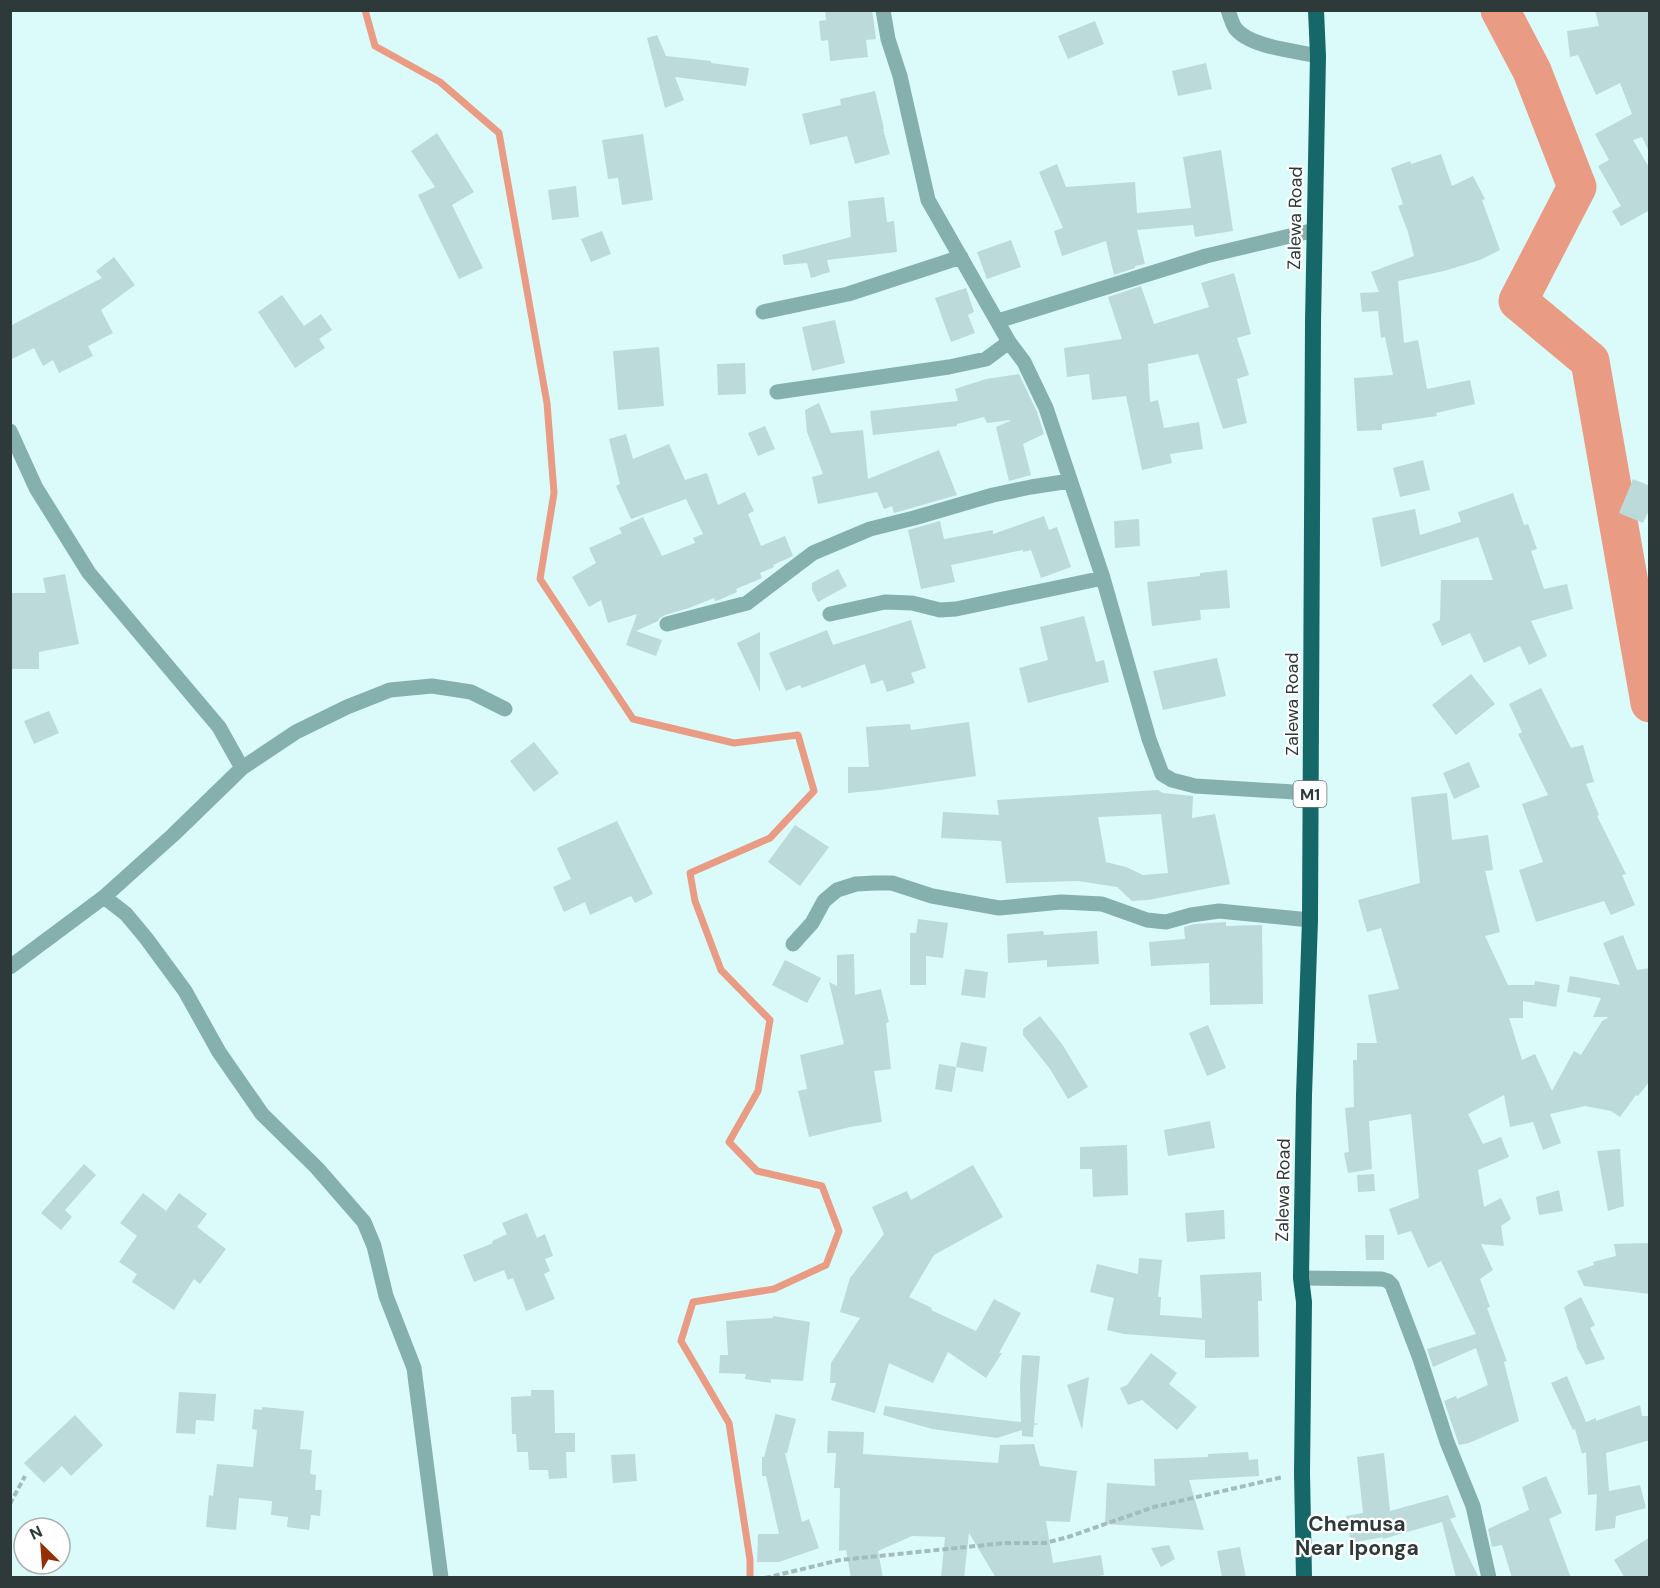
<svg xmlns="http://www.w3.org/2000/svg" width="1660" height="1588" font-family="'DM Sans',sans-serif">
	<rect width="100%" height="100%" fill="#dbfbfa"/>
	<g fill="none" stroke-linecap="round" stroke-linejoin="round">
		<path stroke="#e99c83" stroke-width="7" d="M365,10L375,46L440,82L499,133L547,403L554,493L540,579L633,719L734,743L798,735L814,791L770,838L690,873L695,901L721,970L770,1020L758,1091L729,1142L757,1171L822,1186L839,1231L826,1265L774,1289L693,1302L681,1341L729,1423L750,1560V1578"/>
		<path stroke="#e99c83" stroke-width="39" d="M1500,10L1532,71L1577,187L1518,301L1590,361L1650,703"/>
	</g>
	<path fill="#bbdad9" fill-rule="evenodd" d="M825,10H872L876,39L866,40L868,57L830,61L828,40L821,41L819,21L826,20Z
		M1595,10H1650V154L1642,137L1633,140L1650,169V210L1621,226L1612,211L1621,206L1598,166L1609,160L1595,134L1632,114L1620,83L1596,95L1578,55L1570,57L1567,31L1599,26Z
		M1095,21L1104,44L1068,59L1058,36Z
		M657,35L666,56L711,61V63L749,68L746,86L675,77L684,100L665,108L647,38Z
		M1206,63L1212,89L1178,96L1172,71Z
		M875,91L884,129H883L890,154L855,164L847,136L810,145L802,114L841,105L840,99Z
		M437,133L474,192L452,205L483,268L459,279L418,195L435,187L411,151Z
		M643,134L653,200L622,205L618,178L608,179L602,140Z
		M1221,150L1233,231L1195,237L1193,225L1137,230L1145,264L1135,266V268L1114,275L1106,241L1062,256L1054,231L1063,228L1039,172L1057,164L1066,187L1135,182L1137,213L1191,208L1183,157Z
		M1441,154L1452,186L1473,176L1485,199L1482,200L1500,250L1480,260L1444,271L1398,281L1404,343L1418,340L1427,389L1470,380L1475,404L1436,413L1437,416L1382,424V430L1357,431L1354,378L1393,375L1385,337L1381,338L1378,311L1362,312L1360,293L1379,292L1371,272L1414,256L1408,232L1398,206L1403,204L1391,168L1410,161L1411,164Z
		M576,186L579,217L552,220L548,190Z
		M884,197L887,222L894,221L897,252L827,260L830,272L811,278L807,263L784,265L782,255L851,237L848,201Z
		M602,231L611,254L591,262L581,239Z
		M1011,240L1021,267L987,279L977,252Z
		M114,257L135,285L101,310L113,333L88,346L93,356L59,373L53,360L43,366L34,348L10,360V326L102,278L96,271Z
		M1234,273L1251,334L1237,338L1249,375L1237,379L1247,423L1223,429L1198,354L1148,364L1150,402L1158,400L1164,428L1199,422L1203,449L1170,454L1172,463L1142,470L1126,396L1092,400L1089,374L1067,377L1064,348L1122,339L1108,297L1141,286L1154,324L1209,307L1201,283Z
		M966,288L974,312L968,315L975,333L951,342L935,298Z
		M282,295L304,326L321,314L332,330L319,339L325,348L295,368L258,312Z
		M835,320L845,363L812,371L802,327Z
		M659,347L664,406L618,410L613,351Z
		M745,363L746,394L718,395L717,364Z
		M1019,374L1037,412L1044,434L1023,444L1031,475L1009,481L996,427L1010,421V420L987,423L984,417L957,424V426L873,435L870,411L958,401L955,389L986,379Z
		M819,403L831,433L863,430L868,479L939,450L957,495L894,513L892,506L884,509L877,492L818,504L812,477L823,474L807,432L805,410Z
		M765,426L775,449L758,456L748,433Z
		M626,434L633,459L669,444L685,480L707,473L718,505L745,492L754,511L748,514L761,546L785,536L793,556L773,565L774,567L760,573L762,578L736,589L737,592L719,600L715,601L714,598L689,608L665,615L660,618L658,621L636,631L662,640L656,656L626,645L637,614L608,623L601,600L589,607L572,577L596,563L589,548L622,533L619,528L643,517L662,556L695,543L693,538L703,534L686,499L631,519L616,486L620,484L609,439Z
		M1423,460L1430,490L1400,497L1393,468Z
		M1633,479L1650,486V508L1643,523L1619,513Z
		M1513,493L1524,525L1528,524L1537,549L1531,551L1544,589L1567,584L1573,609L1531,621L1547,656L1529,665L1520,646L1484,663L1470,633L1442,646L1432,624L1440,620L1441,580H1493L1478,537L1381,567L1372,518L1415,509L1420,535L1461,522L1458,512Z
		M1044,516L1049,530L1057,527L1071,567L1041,578L1031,550L1023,552V550L951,565L955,582L921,589L908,530L940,521L944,539L993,530V534Z
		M1139,519L1140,546L1115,548L1114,521Z
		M838,569L847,586L818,602L812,590V583Z
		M1227,570L1230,608L1200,610L1201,620L1152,626L1147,582L1200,576V573Z
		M65,574L79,644L39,652V669H10V593H46L43,578Z
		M1084,616L1096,662L1104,660L1109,682L1028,703L1019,668L1048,660L1040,627Z
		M911,620L926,668L911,673L915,683L887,692L883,680L871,684L865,664L802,688L800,685L786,691L769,653L827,630L833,645Z
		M760,632V692L737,643Z
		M1217,658L1226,696L1163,710L1153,671Z
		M1471,674L1495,704L1456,735L1432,705Z
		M1541,688L1571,748L1583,745L1594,782L1586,784L1599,815L1597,816L1626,874L1622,875L1635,905L1611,915L1604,901L1536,922L1519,870L1543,862L1522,804L1548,795L1518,734L1522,732L1509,704Z
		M49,711L59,733L34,744L24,721Z
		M969,722L976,776L880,790L848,793V767H869L866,727L910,724L911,730Z
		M534,742L559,773L534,792L510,761Z
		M1469,762L1480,787L1454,799L1443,773Z
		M1158,790L1163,793L1193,796L1192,818L1215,814L1230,884L1148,900L1132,901L1117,887L1078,881L1006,883L1001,841L941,838L943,812L999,815L997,800ZM1161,814L1168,873L1143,875L1126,867L1106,862L1098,817Z
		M1447,793L1452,840L1488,835L1493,870L1485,871L1500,932L1485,936L1508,985H1534L1535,981L1560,985L1556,1007L1523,1001V1018H1509L1522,1060L1535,1054L1552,1091L1574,1051L1581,1055L1602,1021L1609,1017H1593L1601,998L1567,992L1570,976L1620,985L1603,943L1623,935L1637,970L1650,968V1081L1638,1096L1636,1095L1620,1117L1611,1111L1585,1106L1550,1114L1561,1143L1543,1150L1533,1122L1510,1127L1504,1095L1468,1114L1483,1144L1501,1137L1509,1157L1478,1170L1484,1207L1501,1198L1511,1219L1501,1226L1504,1246L1481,1244L1493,1270L1480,1279L1490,1307L1487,1308L1507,1361L1504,1362L1519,1421L1469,1443L1459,1445L1444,1401L1456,1396L1457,1399L1488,1385L1476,1348L1433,1367L1427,1349L1476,1334L1441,1261L1428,1268L1411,1231L1398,1235L1389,1209L1419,1198L1411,1114L1369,1121L1372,1169L1348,1173L1344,1153L1349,1152L1345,1108L1354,1107L1353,1060H1357V1043H1377L1368,995L1399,989L1381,928L1367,932L1358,900L1420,883L1411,797Z
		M617,821L653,894L635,903L631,896L590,915L585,902L564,912L553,887L571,879L557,848Z
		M795,825L829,847L800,886L768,862Z
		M918,919L948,923L943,958L926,956V985H910V933H916Z
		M1226,922V926L1262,925L1263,1004L1210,1005L1209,963L1151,966L1149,942L1185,939L1184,927L1194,924Z
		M1043,931L1044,935L1097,931L1099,964L1047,967V960L1008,963L1007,934Z
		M854,954L855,995L881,989L889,1022L886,1023L891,1069L874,1071L882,1122L850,1127L809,1137L798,1091L807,1089L800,1055L844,1044L829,982L837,986V955Z
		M785,960L821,978L807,1003L772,985Z
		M965,969L988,972L985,998L961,995Z
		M1040,1016L1062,1044L1088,1087L1068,1099L1050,1069L1023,1035V1029Z
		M1208,1025L1226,1068L1207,1076L1189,1033Z
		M961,1042L987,1047L983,1072L956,1067Z
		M939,1064L956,1067L952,1092L935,1089Z
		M1210,1121L1215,1148L1168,1156L1164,1130Z
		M1127,1145L1128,1195L1093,1197L1092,1169H1080V1147Z
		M1620,1149L1624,1206L1608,1211L1597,1151Z
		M84,1164L96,1175L65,1210L72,1217L61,1230L41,1213Z
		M973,1165L1003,1217L934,1255L909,1297L932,1308L931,1310L976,1331L994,1299L1021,1313L999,1353H1002L986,1378L948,1352L933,1383L889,1363L875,1413L831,1400L836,1383H830L831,1363L860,1318L840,1312L850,1278L884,1234L872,1207L907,1191L911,1200Z
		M1374,1174L1375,1191L1358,1192L1357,1175Z
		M1559,1190L1563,1211L1539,1215L1536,1197Z
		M143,1193L166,1211L179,1193L207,1214L197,1227L226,1249L200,1284L194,1279L174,1310L132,1282L137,1274L119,1262L137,1236L120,1223Z
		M1224,1210L1225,1239L1187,1242L1185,1213Z
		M527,1213L537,1238L545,1234L553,1256L545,1259L550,1271L544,1274L555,1299L526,1311L513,1278L508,1280L504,1270L474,1282L463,1255L493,1243L492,1241L507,1234L502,1223Z
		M1365,1235H1384V1260H1366Z
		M1650,1243V1294L1584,1286L1577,1271L1594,1265L1593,1262L1616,1256L1614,1244Z
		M1139,1258L1162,1260L1158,1297H1161L1160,1315L1202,1318L1200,1275L1261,1272L1262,1301H1258L1259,1357L1205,1358V1340L1124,1334L1107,1330L1114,1298L1090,1292L1097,1264L1138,1274Z
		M1581,1297L1595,1325L1590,1328L1605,1359L1586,1365L1576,1346H1577L1564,1307Z
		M773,1316L810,1322L803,1381L771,1379V1383L745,1379L746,1374L719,1373L720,1355H728L726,1321L773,1318Z
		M1151,1353L1177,1373L1169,1384L1197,1407L1177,1430L1142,1400L1128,1405L1120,1388L1127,1385Z
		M1022,1355L1040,1356L1034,1423L1039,1424L1034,1425L1033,1437L1022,1436V1430L997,1438L932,1429L883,1415L885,1406L1021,1422L1020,1385Z
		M1567,1376L1586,1422L1596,1418V1421L1640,1405L1642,1416H1650V1440L1606,1453L1609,1491L1640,1485L1646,1508L1616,1516L1615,1528L1595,1531L1597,1494L1588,1495L1586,1452L1582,1454L1575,1429L1573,1430L1551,1383Z
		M1089,1377L1082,1430L1067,1385Z
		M531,1390H554L555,1433H575V1452H566L567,1478L549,1479L548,1470H529L528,1452H517L516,1434H512L511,1397L531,1396Z
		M179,1392L216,1394L214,1421L196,1420L195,1434L176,1433Z
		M262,1407L304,1411L300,1449L312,1450L310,1474L316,1475L315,1490H322L320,1516L311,1515L309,1530L287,1527L288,1517L271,1515L272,1501L239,1498L236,1530L206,1527L209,1495L213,1496L217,1464L253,1467L257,1430L252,1429L254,1409L262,1410Z
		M776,1412V1414L796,1419L787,1453H785L802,1522L809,1519L819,1548L779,1562H757L758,1534H779L766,1476H762V1457H764Z
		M75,1415L103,1445L71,1476L62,1466L44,1483L24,1463Z
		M828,1431L864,1432L863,1454L998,1463L1000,1445L1034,1444L1040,1466L1077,1471L1070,1522L1046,1521L1053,1563L1101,1555L1104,1575L1087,1578H996L969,1533L964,1578H941L945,1537L912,1536L878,1551L883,1578H851L846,1550L839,1551L840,1488H834L836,1453H827Z
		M1248,1452L1249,1460L1258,1459L1259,1476L1189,1480L1204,1530L1105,1524L1107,1483L1155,1486L1154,1459L1208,1457V1454Z
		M1384,1453L1390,1511L1448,1495L1456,1517L1450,1519L1479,1578H1456L1442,1522L1383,1539V1537L1351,1543L1346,1516L1363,1513L1357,1457Z
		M635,1454L637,1481L613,1483L611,1455Z
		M1546,1476L1562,1513L1549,1519L1571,1578H1512L1502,1545L1492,1547L1488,1529L1529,1510L1522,1487Z
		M1650,1537V1578H1625L1614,1560Z
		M1169,1545L1175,1559L1161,1567L1151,1548Z
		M1240,1547L1246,1578H1222L1217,1551Z"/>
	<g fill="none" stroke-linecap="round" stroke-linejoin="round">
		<path stroke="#a3bdbc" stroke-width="4" stroke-dasharray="6 3" stroke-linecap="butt" d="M10,1504L25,1476
			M765,1578L840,1560L1005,1543H1045L1068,1537L1154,1507L1283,1477"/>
		<path stroke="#86b0ae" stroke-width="15" d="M883,10L888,39L900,76L928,200L1009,342L1024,362L1046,408L1103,578L1149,739L1162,774L1172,780L1195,786L1310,793
			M1228,10C1230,16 1232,23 1235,28C1249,47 1296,51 1318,56
			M763,312L848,294L961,257
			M998,321L1206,256L1315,230
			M777,392L949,367L986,359L1009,342
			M10,431L36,488L89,573L219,727L242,768
			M830,614L885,602L912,603L940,610L956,609L1103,578
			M667,624L747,603L813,553L870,529L914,518L993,495L1031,487L1070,481
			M104,897L126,914L146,938L185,991L219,1052L262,1114L317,1168L364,1222L374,1246L386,1296L414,1368L441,1578
			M793,944L812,923L824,901L837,890L856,884L875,883H892L932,896L999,908L1061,902L1102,904L1147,920L1166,922L1191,915L1219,911L1310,920
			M10,967L104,897L173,835L242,768L296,732L347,707L390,690L432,686L471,692L505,709
			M1301,1278L1382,1279L1388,1281L1392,1285L1419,1356L1447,1442L1473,1506L1489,1578"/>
		<path stroke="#166868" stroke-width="16" d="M1304,1578L1302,1472L1304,1302L1301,1278L1304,1095L1310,920L1313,322L1318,56L1316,10"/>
	</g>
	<g text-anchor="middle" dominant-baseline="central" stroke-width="4.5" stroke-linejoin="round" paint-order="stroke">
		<rect fill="#fff" stroke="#6c7574" stroke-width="1.5" x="1293.5" y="781" width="33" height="26" rx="4.5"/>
		<g font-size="16" font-weight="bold" fill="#2d3a39">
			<text x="1310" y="794">M1</text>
		</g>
		<g font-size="18" fill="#2d3a39" stroke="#fff">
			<text transform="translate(1295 218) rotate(-89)">Zalewa Road</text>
			<text transform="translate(1292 704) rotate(-90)">Zalewa Road</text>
			<text transform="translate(1283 1190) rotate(-89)">Zalewa Road</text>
		</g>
		<g font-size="21" font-weight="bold" fill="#2d3a39" stroke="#fff">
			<text x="1357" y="1524">Chemusa<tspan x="1357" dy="24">Near Iponga</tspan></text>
		</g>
	</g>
	<rect width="1660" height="1588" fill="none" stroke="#2d3a39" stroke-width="24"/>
	<g transform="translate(42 1546) rotate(335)"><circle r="28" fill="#ffffff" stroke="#abb0b0" stroke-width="1.5"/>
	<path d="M0-4.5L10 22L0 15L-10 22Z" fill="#942e03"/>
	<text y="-9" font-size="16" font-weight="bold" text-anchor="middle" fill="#2d3a39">N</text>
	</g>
</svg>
